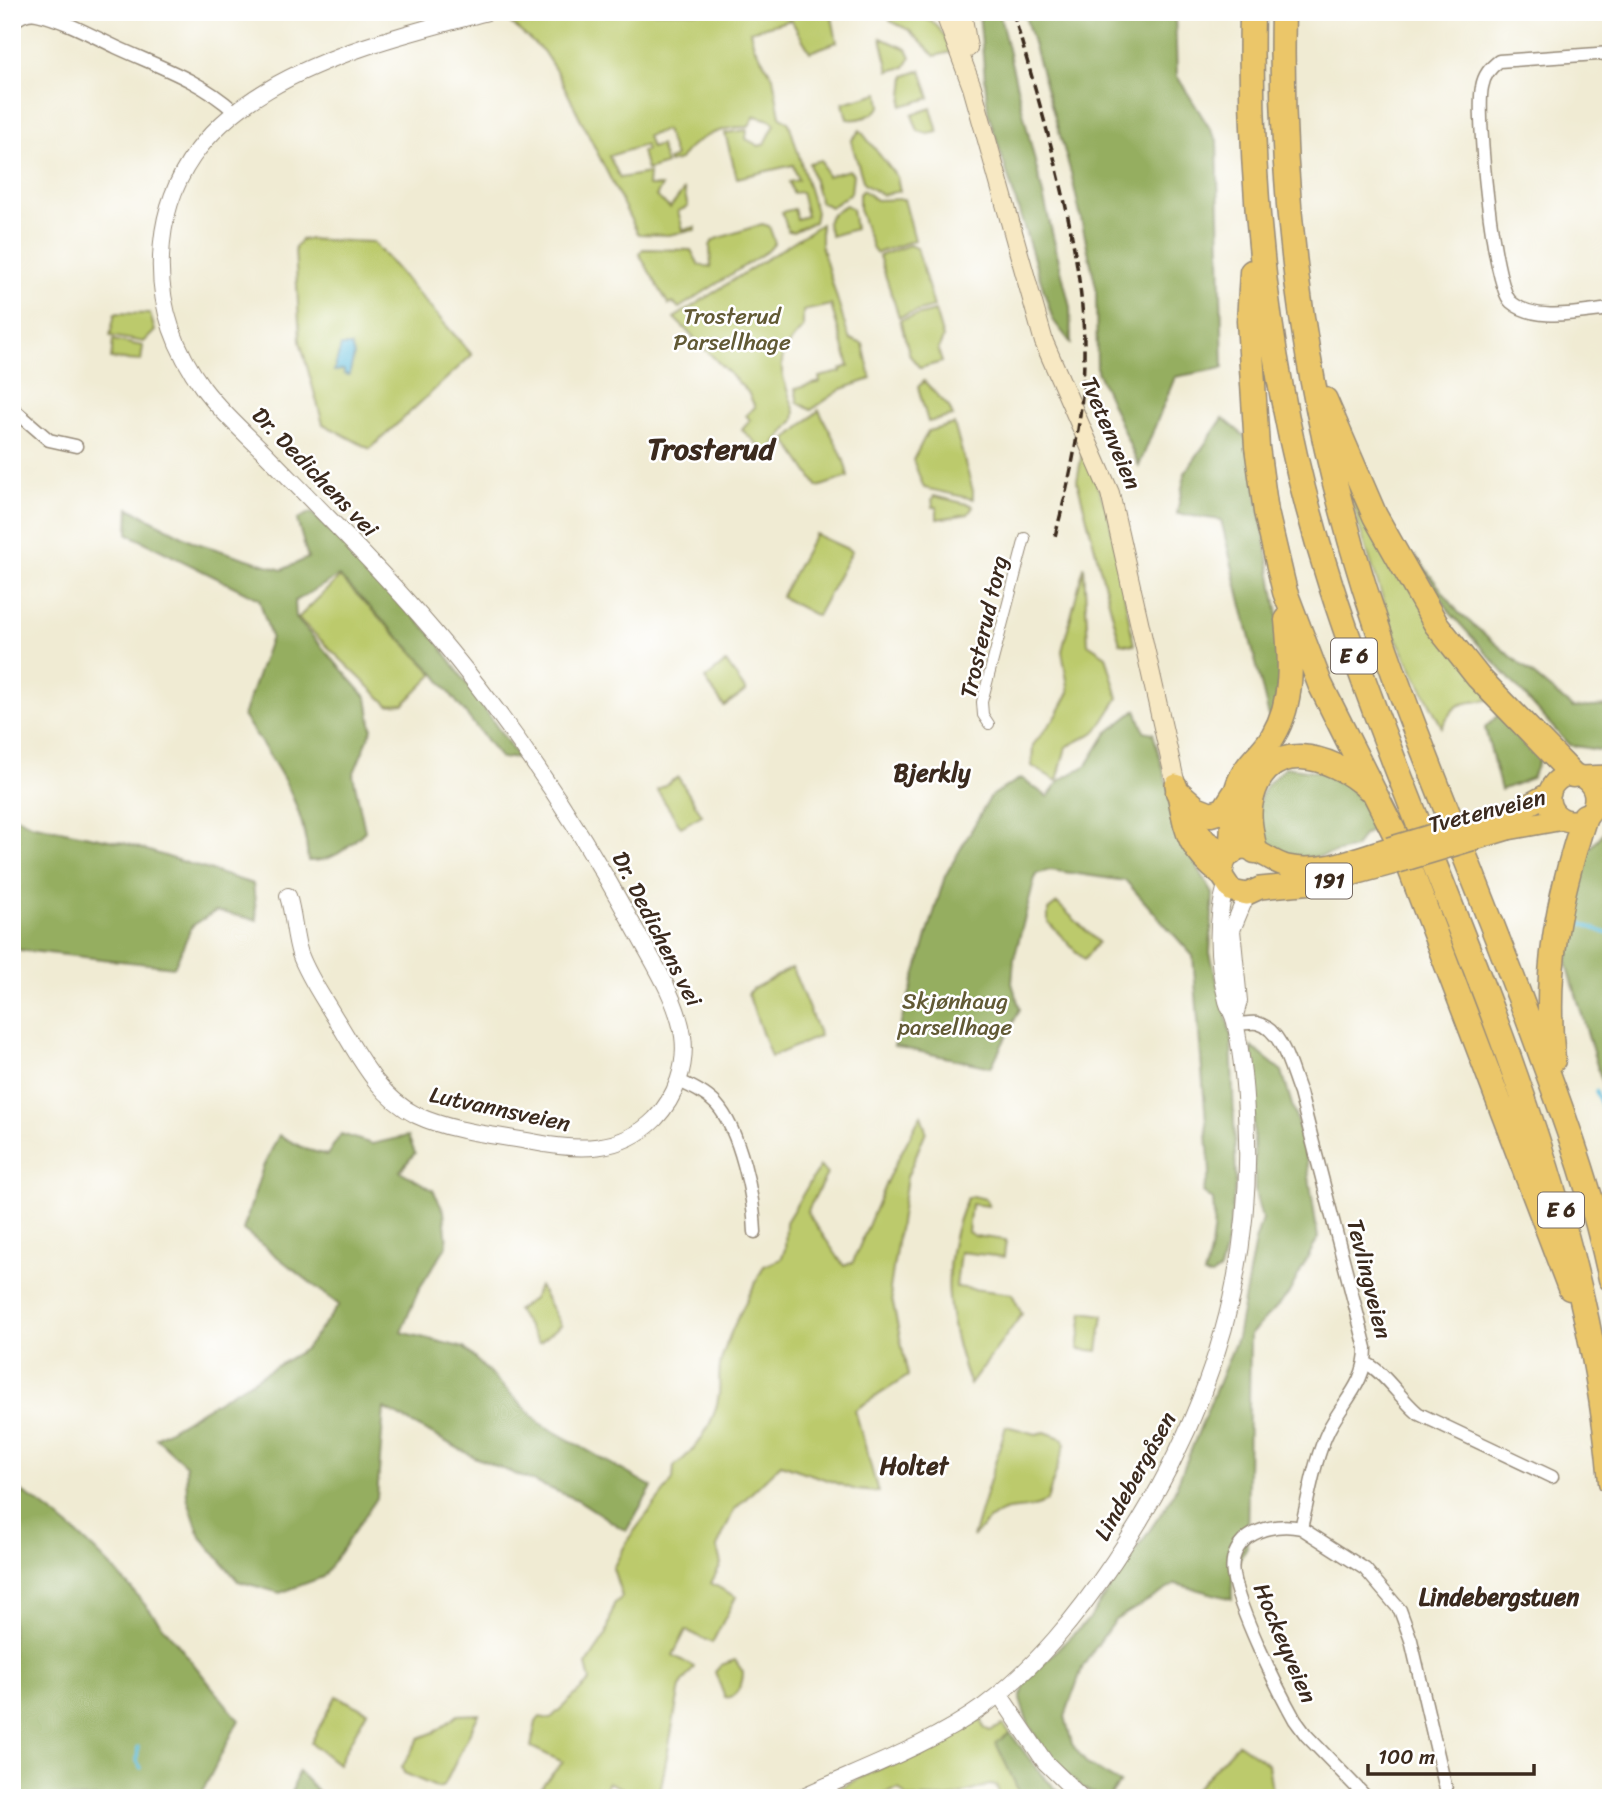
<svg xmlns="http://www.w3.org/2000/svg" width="1623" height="1810" font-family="Sriracha,sans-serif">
	<rect width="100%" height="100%" fill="#fff"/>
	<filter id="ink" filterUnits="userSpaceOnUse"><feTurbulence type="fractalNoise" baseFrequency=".0143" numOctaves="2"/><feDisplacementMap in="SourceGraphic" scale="14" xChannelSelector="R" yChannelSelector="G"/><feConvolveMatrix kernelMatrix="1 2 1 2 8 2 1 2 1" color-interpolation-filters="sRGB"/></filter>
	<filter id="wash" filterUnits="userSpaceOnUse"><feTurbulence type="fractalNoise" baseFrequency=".00686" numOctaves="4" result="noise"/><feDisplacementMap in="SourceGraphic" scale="28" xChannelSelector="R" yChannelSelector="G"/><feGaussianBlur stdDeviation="1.57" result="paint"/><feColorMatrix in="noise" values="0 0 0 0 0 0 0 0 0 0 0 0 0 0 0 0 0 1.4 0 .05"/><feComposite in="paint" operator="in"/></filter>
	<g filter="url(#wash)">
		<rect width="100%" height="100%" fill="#f0ebd3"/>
		<path fill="#bcca6c" stroke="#7c7a45" stroke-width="2" d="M530,12H831L837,42L810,52L791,20L750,31L754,46L773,77L780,116L789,123L816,212L814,222L793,232L788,231L782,212L794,209L797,219L807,216L801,192L793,193L789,182L798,180L793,165L737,178L725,133L747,130L746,139L759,146L765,144L775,124L770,120L755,116L748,127C723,126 692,138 680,160L669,163L668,160L675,157L666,130L647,136L651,148L660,145L666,164L647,170L642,152L646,150L645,145L609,156L620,178L649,173L648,186H662L656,196L670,208L684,190L688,207L678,211L683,230L695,227V230L668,235L638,234L558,74L543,51L508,21L509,17Z
			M891,15C926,17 938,15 951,52L935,56L909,30L890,21Z
			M881,38L907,49L911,57L905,67L889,71Z
			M921,70L930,98L902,106L905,76Z
			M879,93L881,106C873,116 859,121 847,119L843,103Z
			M931,108L938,132L928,134L918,131L912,115Z
			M860,130L897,177L900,191L882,195L864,184L851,141Z
			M821,160L827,176L849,170L853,174L851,193L831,207L820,202L809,163Z
			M863,190L876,200L904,199L915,240L877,253L873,249L859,209V194Z
			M846,205L852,209L855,229L831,236L827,223L831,215Z
			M762,224L769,226L775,243L769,250L679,308L673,303L669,305L639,254L643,249L691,250L699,265L711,267L710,246L713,240Z
			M821,224V245L847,332L850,339L863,344L871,379L842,389L811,410L798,403L795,389L820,382L819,377L841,372V369L849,366L831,305L803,311V328C770,360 782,373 795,412L794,420L767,453L742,430L750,420L746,415L755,407L748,392L674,318Z
			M302,239L373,242L472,355L370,449L323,424L300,341L295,248Z
			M909,245L917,248L934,307L899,317L879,256Z
			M935,311L943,338L938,350L942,362L920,368L910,356L900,320Z
			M115,313L150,314L155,331L144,342L110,336Z
			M113,340L143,346L141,361L111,359Z
			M924,381L949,407L953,416L928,422L918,387Z
			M819,410C829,433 844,451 848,477L818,487L786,440Z
			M954,424L973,491V499L924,488L913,460L928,431Z
			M1083,448L1109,516L1134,645L1120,643L1077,481Z
			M1344,459L1493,699C1464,705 1457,697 1442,727L1395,636L1359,526Z
			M934,496L971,505L973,507L968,514L937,519V507H933L932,499Z
			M815,534L852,551L817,616L781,597Z
			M1084,566L1088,644L1106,656L1118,698L1097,731L1066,747L1057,781L1032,766L1033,745L1057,715L1069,692L1062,651Z
			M340,577L434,674L404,704L388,705L298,618Z
			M726,662L746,691L724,706L705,679Z
			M678,777L702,815L681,827L657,790Z
			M1057,903L1098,942L1084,960L1048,922V910Z
			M792,968L820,1036L771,1057L748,994L752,989Z
			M921,1115L926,1131L907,1177L890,1289L908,1376L855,1410L878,1492L856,1490L781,1464L734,1510L717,1547L721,1564L711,1583L736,1597L712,1643L686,1630L673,1655L694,1667L680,1687L659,1798H643L608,1782L600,1798H537L544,1783L563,1762L531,1747L536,1722L540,1717L550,1719L590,1681L586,1665L606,1635L614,1604L622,1597L613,1568L629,1538L673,1480L674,1466C697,1451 715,1422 719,1394C720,1384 718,1372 721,1361C730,1328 749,1297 764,1266L781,1259L785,1249L786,1222L820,1166L827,1174L807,1212L844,1266L853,1262L888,1178Z
			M973,1196L986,1199L989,1206L971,1204L968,1232L975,1236L1006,1240L1004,1257L960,1252L956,1287L1012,1294L1022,1314L970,1385C946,1319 938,1265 967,1198Z
			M539,1286L561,1325L539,1343L517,1310L533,1299Z
			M1083,1312L1103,1315L1098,1351L1078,1349Z
			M1006,1426L1036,1434L1045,1432L1064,1439L1065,1444L1047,1500C1035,1511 1019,1507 1004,1511C990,1516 982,1528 973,1537Z
			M735,1660L743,1672C743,1683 738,1698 725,1698L715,1672L721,1665Z
			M336,1696L367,1711L338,1764L311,1743Z
			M479,1714L444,1786L438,1788L404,1773L402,1767L419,1738L437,1731L458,1715Z
			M982,1720L984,1728L990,1731L1003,1725L1010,1733L997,1744L1022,1798H1000L997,1786L989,1785L950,1798H907L899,1789L873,1798H818Z
			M1238,1743L1268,1764L1273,1798H1187Z"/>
		<path fill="#95ae60" stroke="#686c3f" stroke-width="2" d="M979,12H999L1070,307L1071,343L1053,320L988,112Z
			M1024,12H1175L1177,76L1217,140L1223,368L1175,377L1139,466L1097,371L1096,287L1071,173Z
			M1223,418L1248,439L1283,645L1275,714L1270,721L1221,520L1177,514L1185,473Z
			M129,508L194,542L282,570L308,558L297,520L311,512L434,637L518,757L501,759L434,673L339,576L295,601L296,618L367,698L372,729L353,775L365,831C347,848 334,862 308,861C305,802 275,763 243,716L271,637L259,599L128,534Z
			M1415,555L1459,613L1573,708L1611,706V752L1569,745L1451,614Z
			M1136,710L1144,731L1153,733L1183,841L1213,894L1210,953L1231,1035L1236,1179L1228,1238L1220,1270L1211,1276L1204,1275C1212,1250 1216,1227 1213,1200L1203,1192L1210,1172L1193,956L1126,881L1050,870L1036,874L1014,959L1012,983L1020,1009L991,1067L894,1046L945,876L991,796L1021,778L1048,797L1060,780L1087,765L1107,733Z
			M1501,712L1541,756L1532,778L1501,790L1485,728Z
			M1285,767L1335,774L1359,798L1378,827L1363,835L1355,848C1337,852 1315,860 1296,857C1264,852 1249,819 1263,791C1268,782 1279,774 1285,767Z
			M12,815L30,824L124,843L253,884L257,920L216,911L192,926L174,967L12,949Z
			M1611,824V1113L1567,964L1586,853Z
			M1252,1047L1282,1071L1305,1149L1318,1238L1288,1295L1250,1335L1247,1547C1235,1565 1230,1577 1232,1599L1176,1584L1114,1621L1083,1666L1065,1716L1072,1744L1087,1764L1120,1783L1108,1798C1083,1798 1043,1752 1032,1730C1026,1721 1023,1709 1020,1699L1027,1679L1088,1620L1171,1499L1237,1338L1255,1241L1262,1219L1255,1192Z
			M341,1134L372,1144L408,1136L415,1153L400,1171L433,1190L444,1211L447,1245L419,1289L401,1332L464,1348L541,1424L652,1487L626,1531L578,1500L474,1457L384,1408L377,1498L323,1577L280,1593L238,1581L200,1536L187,1497L186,1465L156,1438L305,1349L339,1305L243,1230L263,1167L279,1135L305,1149L327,1155Z
			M12,1486C103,1538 173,1641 239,1720L199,1798H12Z
			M1010,1733L1041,1774L1065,1798H1022L996,1743Z
			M298,1771L325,1798H290Z"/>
		<path fill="#5bbcda" stroke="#4b737c" stroke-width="2" d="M341,346H351L354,355L349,375L344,374V370L334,371Z"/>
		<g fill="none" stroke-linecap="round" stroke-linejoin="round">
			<path stroke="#5bbcda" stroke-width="3.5" d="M1575,921L1611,935
				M1596,1091L1611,1132
				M1599,1100H1611
				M138,1747L137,1761L141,1768"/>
		</g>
	</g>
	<g filter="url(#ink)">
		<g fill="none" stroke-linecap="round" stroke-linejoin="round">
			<g stroke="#968a78" stroke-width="12">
				<path id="pedestrian" d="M989,724L983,715L982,702L1025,538"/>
			</g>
			<g stroke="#968a78" stroke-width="15">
				<path id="minor" d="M12,22C20,17 27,12 37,14C64,20 91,35 116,47C157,66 200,80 234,111
					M1611,53L1499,61C1490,68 1484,75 1482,87C1476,115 1493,286 1511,302C1535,323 1582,312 1611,309
					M12,408L49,440L76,446
					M1235,1024C1242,1024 1251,1022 1257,1023C1283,1029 1291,1072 1300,1093L1366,1348C1366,1383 1344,1400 1329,1429C1314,1459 1309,1497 1301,1528L1365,1569L1400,1610L1411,1640L1448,1798
					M679,1081C692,1087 705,1093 716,1104C740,1130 754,1197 755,1232
					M1365,1363C1381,1368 1403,1402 1419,1414L1552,1477
					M1301,1528C1271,1521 1227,1535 1233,1575C1239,1610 1277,1688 1295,1720L1306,1735L1367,1798"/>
			</g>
			<g stroke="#968a78" stroke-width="18">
				<path id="tertiary" d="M288,896C294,915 294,935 300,954C308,976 322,996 334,1016C357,1052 376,1095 416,1115C452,1132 495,1135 533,1142C577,1151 621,1153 655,1119C676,1097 687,1066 683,1036C677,998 652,960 634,927C565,800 483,681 384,576C345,534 305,494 265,453C244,432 221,412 203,388C175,350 159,305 161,257C166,89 356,47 487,12
					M1234,1019L1239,1001L1232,930L1247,894
					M999,1694L1045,1762L1082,1798
					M799,1798C860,1770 929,1746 984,1706C1037,1666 1077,1616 1114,1561C1200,1434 1251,1293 1247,1138C1246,1100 1243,1059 1235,1022C1233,1014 1229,1008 1227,1001C1217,963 1215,923 1226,885"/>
			</g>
			<g stroke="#968a78" stroke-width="20">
				<path id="secondary" d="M944,12L972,87L1044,342L1110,493L1176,785
					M962,12L968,48"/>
			</g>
			<g stroke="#968a78" stroke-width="24">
				<path id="trunk" d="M1549 798a23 23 0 1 1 46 0a23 23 0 1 1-46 0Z
					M1582,777L1611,776
					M1176,785C1186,829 1183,846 1222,876
					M1502,814L1528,805L1550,793
					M1190,819L1206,841L1229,855
					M1508,829L1563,819
					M1389,848C1357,857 1321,874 1287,866C1272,863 1257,847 1242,848C1228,850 1222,863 1222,876L1232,891L1247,894L1260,888L1325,882L1395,863"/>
			</g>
			<g stroke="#968a78" stroke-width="27">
				<path id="motorway" d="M1252,12C1248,206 1271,401 1331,586C1428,885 1585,1164 1611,1482
					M1283,12C1278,240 1315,461 1394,674C1442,803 1496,929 1542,1057C1569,1130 1595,1203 1611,1279
					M1252,272L1249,321L1257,447L1266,512L1285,592L1320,684L1403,850L1570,1288
					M1325,400L1375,516L1436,624L1478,677L1573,775
					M1178,792L1196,808L1211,814L1224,810L1235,793
					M1255,851C1252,835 1247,817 1251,801C1265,735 1331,754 1368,788
					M1231,853C1234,831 1231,804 1239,783C1246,764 1263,753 1273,736C1294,701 1291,659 1287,620
					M1553,1060C1543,974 1558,898 1585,816"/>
			</g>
			<use href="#pedestrian" stroke="#fff" stroke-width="10"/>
			<use href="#minor" stroke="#fff" stroke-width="12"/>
			<use href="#tertiary" stroke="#fff" stroke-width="16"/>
			<use href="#secondary" stroke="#f7e8c3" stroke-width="18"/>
			<use href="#trunk" stroke="#ebc669" stroke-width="21"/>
			<use href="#motorway" stroke="#ebc669" stroke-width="24"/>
			<path stroke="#3b2a1e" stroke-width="3.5" stroke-dasharray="10 5" stroke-linecap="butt" d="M1013,12C1042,113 1083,241 1084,345C1085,412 1071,476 1054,540"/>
			<g stroke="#968a78" stroke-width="24" stroke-linecap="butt">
				<path id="trunk-bridge" d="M1389,848L1502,814
					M1395,863L1508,829"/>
			</g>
			<use href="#trunk-bridge" stroke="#ebc669" stroke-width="21"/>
		</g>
	</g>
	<g text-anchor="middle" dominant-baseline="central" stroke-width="5" stroke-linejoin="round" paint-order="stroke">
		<g fill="#fff" stroke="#766a62" stroke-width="2">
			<rect x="1331" y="638.5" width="46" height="35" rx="5"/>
			<rect x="1306" y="863.5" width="46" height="35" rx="5"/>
			<rect x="1538" y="1192.5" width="46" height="35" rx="5"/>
		</g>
		<g font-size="21" font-weight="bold" fill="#3b2a1e">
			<text x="1354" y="656">E 6</text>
			<text x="1329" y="881">191</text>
			<text x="1561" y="1210">E 6</text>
		</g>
		<g font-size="23" fill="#625a35" stroke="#fff">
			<text x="732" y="316">Trosterud<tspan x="732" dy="26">Parsellhage</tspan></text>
			<text x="955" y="1001">Skjønhaug<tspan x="955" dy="26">parsellhage</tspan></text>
		</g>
		<g font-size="23" fill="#3b2a1e" stroke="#fff">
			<text transform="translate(1111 433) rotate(67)">Tvetenveien</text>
			<text transform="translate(315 472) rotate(46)">Dr. Dedichens vei</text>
			<text transform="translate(984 627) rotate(-77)">Trosterud torg</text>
			<text transform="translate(1487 811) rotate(-14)">Tvetenveien</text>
			<text transform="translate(657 929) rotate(63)">Dr. Dedichens vei</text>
			<text transform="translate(500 1109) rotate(12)">Lutvannsveien</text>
			<text transform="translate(1369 1279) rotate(76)">Tevlingveien</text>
			<text transform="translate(1135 1476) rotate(-61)">Lindebergåsen</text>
			<text transform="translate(1285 1643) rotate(67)">Hockeyveien</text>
		</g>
		<g font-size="24" font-weight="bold" fill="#3b2a1e" stroke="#fff">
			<text x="932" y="773">Bjerkly</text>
			<text x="914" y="1466">Holtet</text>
			<text x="1499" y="1597">Lindebergstuen</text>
		</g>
		<g font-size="30" font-weight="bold" fill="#3b2a1e" stroke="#fff">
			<text x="711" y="449">Trosterud</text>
		</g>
	</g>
	<rect width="1623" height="1810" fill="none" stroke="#fff" stroke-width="42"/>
	<path d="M1368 1764v10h166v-10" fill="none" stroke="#3b2a1e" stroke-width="3.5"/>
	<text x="1378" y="1764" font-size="21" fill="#3b2a1e" stroke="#ffffff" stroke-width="5" paint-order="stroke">100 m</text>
</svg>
